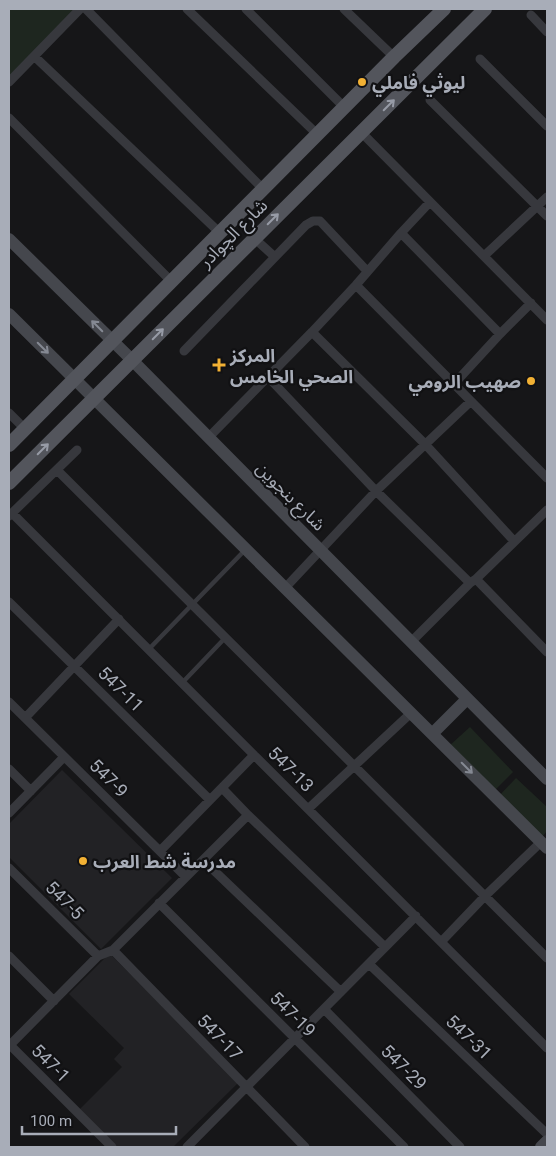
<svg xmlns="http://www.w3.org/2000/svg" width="556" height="1156" font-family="Roboto,'Noto Sans Arabic',sans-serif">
	<rect width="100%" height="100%" fill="#161618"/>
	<path fill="#222225" d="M62,770L172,878L101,949L9,857V824Z
		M107,956H112L239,1082L173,1147H115L78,1111L122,1067L114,1059L124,1048L69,994Z"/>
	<path fill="#1e261f" d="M9,9H80L9,82Z
		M470,727L513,772L494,791L449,746Z
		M516,778L547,807V831L542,837L499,796Z"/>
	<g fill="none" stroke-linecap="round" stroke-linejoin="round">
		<path stroke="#37383d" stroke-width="4.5" d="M149,649L245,550
			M182,683L225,638"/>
		<path stroke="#37383d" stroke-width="9" d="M86,9L263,189
			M187,9L317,134
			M246,9L344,107
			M344,9L394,57
			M531,15L547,32
			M34,56L220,233
			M480,59L547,126
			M9,82L80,9
			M430,100L547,216
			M9,118L171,281
			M361,132L547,320
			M401,233L500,334
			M254,238L275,257
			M484,256L547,197
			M356,285L547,478
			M312,332L425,444L514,541
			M184,351C225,309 265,267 306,225L313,221H320L367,271
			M268,377L376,491L470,583
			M454,384L500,334L531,303
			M9,413L25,429
			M208,438L312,332L356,285L401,233L430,202
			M57,470L547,958
			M12,513L547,1048
			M9,516L77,450
			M476,579L547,652
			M285,588L376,491L471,401
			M9,602L210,800
			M411,642L470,583L476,579L547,510
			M9,702L186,877
			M25,718L119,619
			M9,769L31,791
			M222,788L248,815L385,947
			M308,809L411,713
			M9,813L64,757
			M160,851L254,755
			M203,860L341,992
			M9,868L98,956
			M159,903L404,1147
			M441,942L485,896L541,842
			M113,950L305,1147
			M9,956L54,1001
			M369,964L547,1134
			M324,1009L460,1147
			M9,1044L112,1147
			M9,1046L98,956L113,950L248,815
			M187,1147L416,916"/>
		<path stroke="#45474d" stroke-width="12" d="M9,239L132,360L547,779
			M9,314L547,848
			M432,734L467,699
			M541,1147L547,1141"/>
		<path stroke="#53555c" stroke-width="14" d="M9,445L394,57L444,9
			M9,483L485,9"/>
	</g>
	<defs><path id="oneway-shaft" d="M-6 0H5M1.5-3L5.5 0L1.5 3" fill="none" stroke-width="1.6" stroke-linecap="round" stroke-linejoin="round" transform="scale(1.25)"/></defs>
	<g stroke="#979ba6">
		<use href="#oneway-shaft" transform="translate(389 105) rotate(-45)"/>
		<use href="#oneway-shaft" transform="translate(273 219) rotate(-45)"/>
		<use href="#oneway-shaft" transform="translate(158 334) rotate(-45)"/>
		<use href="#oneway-shaft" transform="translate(43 449) rotate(-45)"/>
	</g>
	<g stroke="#858993">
		<use href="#oneway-shaft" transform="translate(97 326) rotate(-135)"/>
		<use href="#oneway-shaft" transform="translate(43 348) rotate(45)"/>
		<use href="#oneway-shaft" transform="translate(467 768) rotate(45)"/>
	</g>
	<g fill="#f2b134" stroke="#111113" stroke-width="2">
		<circle cx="362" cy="82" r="5"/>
		<path d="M216.5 357.5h5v5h5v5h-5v5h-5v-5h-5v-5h5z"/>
		<circle cx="531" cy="381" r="5"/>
		<circle cx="83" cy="861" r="5"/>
	</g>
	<g text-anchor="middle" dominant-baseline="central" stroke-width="4.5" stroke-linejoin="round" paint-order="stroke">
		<g font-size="18" font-weight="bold" fill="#a8adb8" stroke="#111113" text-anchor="start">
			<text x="372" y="82">ليوثي فاملي</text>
			<text x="230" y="355">المركز<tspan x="230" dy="21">الصحي الخامس</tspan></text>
			<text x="521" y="381" text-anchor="end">صهيب الرومي</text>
			<text x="93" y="861">مدرسة شط العرب</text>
		</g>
		<g font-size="18" fill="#a8adb8" stroke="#111113">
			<text transform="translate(233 233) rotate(-45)">شارع الچوادر</text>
			<text transform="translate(291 496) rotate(45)">شارع بنجوين</text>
			<text transform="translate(121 689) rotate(45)">547-11</text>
			<text transform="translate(291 769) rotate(45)">547-13</text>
			<text transform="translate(109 778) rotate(45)">547-9</text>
			<text transform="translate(65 900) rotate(45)">547-5</text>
			<text transform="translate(293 1014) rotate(45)">547-19</text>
			<text transform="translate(220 1037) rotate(46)">547-17</text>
			<text transform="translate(469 1037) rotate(44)">547-31</text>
			<text transform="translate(51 1063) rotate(45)">547-1</text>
			<text transform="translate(404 1067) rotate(45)">547-29</text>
		</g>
	</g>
	<rect width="556" height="1156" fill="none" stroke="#a8adb8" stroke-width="20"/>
	<path d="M22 1126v8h154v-8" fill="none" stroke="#a8adb8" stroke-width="2.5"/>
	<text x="30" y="1126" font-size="15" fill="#a8adb8" stroke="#111113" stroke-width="4" paint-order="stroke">100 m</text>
</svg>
